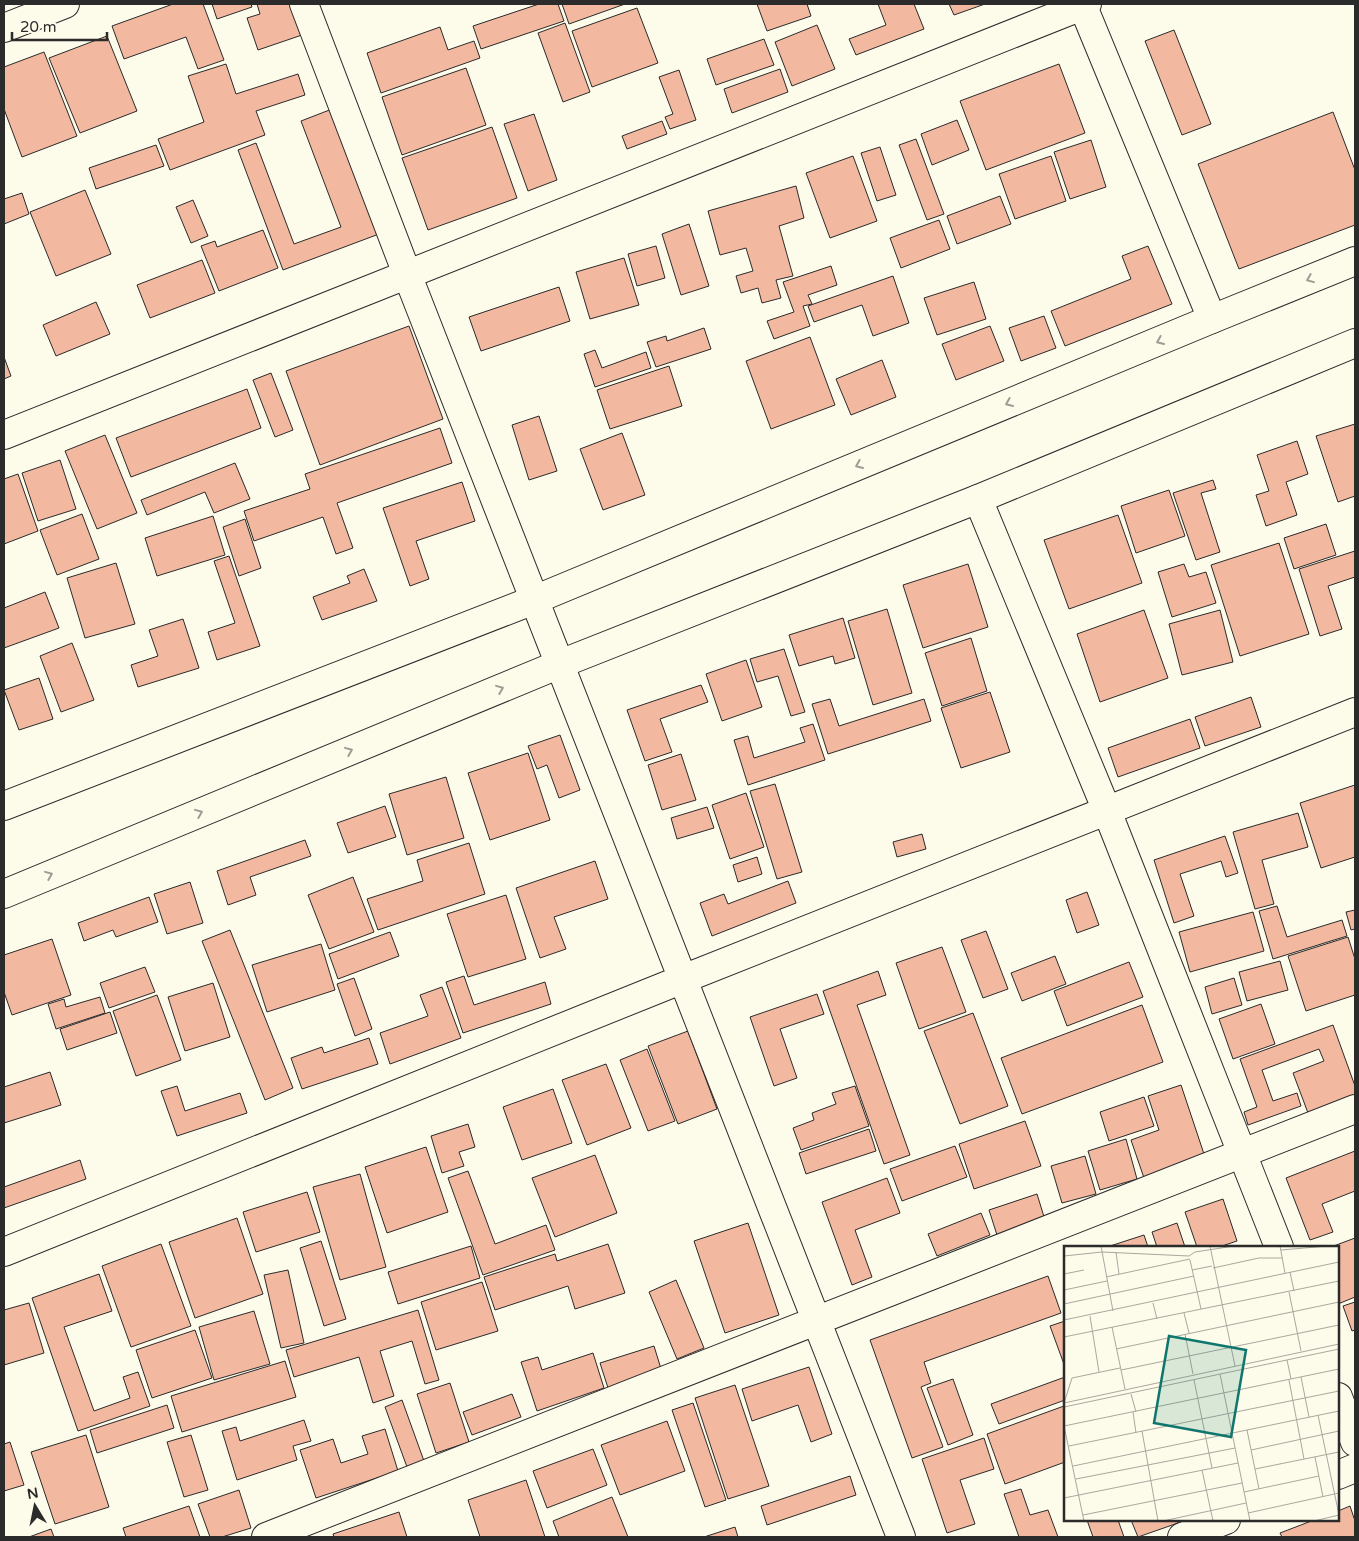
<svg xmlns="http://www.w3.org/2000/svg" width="1359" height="1541" font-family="'Varela Round',sans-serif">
	<rect width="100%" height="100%" fill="#fdfbea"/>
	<path fill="#f2b8a0" stroke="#2b2b2b" d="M173,4H203L224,60L198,69L186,37L124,59L112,26Z
		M212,4H251L252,7L217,19Z
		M257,4H291L302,35L258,50L247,18L260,14Z
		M539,4H558L564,21L481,49L473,26Z
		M562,4H625L569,24Z
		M757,4H807L811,16L767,31Z
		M878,4H914L924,29L856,55L849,39L886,25Z
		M949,4H985L954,15Z
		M637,8L658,63L592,87L572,31Z
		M565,23L590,92L563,102L538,33Z
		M817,25L835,69L792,86L775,42Z
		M440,27L448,50L474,41L480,58L381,93L367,53Z
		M1174,30L1211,124L1182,135L1145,41Z
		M107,36L137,111L80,133L49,58Z
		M764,39L774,65L716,85L707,59Z
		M44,52L77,136L22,157L4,109V67Z
		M226,64L236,94L298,74L305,95L256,111L265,135L170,170L158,139L204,122L188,76Z
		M1059,64L1085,133L986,170L960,101Z
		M466,68L486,125L402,155L382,97Z
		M780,69L788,92L732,113L724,89Z
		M679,70L696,120L670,129L665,117L673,114L659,77Z
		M332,109L379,234L283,270L238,150L256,143L294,244L341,227L301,121Z
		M1333,112L1355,170V225L1239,269L1198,164Z
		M534,114L557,180L528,191L504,124Z
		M957,120L969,150L932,165L921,134Z
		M662,121L667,134L627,149L622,136Z
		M492,127L517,198L428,230L402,158Z
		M916,139L944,214L927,220L899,145Z
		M1091,140L1106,187L1070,199L1054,152Z
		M156,145L164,166L96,189L89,168Z
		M880,147L896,195L877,201L861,153Z
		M853,156L877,221L830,238L806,173Z
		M1051,156L1066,201L1015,219L999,174Z
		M796,186L804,218L779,226L793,276L776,280L781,298L762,303L758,288L741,293L736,276L753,271L746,248L720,255L708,211Z
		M85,190L111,254L56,276L30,212Z
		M22,193L29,214L4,224V199Z
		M1000,196L1011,224L957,244L947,216Z
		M193,200L208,236L191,243L176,207Z
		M939,220L950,249L901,268L890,238Z
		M689,224L709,286L681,295L662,234Z
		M263,230L278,268L219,291L201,246L215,241L217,247Z
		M656,246L665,278L637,286L628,254Z
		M1148,246L1172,304L1065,346L1051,311L1131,279L1122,256Z
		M624,258L639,305L590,319L576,272Z
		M202,260L215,293L150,318L137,285Z
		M831,266L837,285L808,295L812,304L803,306L810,326L774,339L767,321L794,312L783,282Z
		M893,276L909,323L873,336L862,305L814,322L808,306Z
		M974,282L986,319L937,335L924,298Z
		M559,287L570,321L481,351L469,317Z
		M96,302L110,334L56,356L43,325Z
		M1044,316L1056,348L1021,361L1009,328Z
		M409,326L443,419L320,465L286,371Z
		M990,326L1004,361L956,380L942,344Z
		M704,328L711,349L656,367L647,342L666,336L667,341Z
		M810,337L835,405L771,429L746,361Z
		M595,350L602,368L646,352L651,368L595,387L584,354Z
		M4,357L11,376L4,379Z
		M882,360L896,397L851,415L836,379Z
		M669,366L682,406L610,429L597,390Z
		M271,373L293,430L275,437L253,380Z
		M247,389L261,428L131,477L116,438Z
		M539,416L557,471L529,480L512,425Z
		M1355,424V496L1338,502L1316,436Z
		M440,428L452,463L337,503L353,548L336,554L323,517L254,541L244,511L310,489L305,474Z
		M622,433L645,495L603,510L580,449Z
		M105,435L137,513L97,529L65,451Z
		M1297,441L1308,474L1286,482L1297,515L1266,526L1256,495L1269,491L1257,455Z
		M60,460L76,509L38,521L22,473Z
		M235,463L250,499L214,513L205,492L147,515L141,500Z
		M18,474L38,531L4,544V479Z
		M1213,480L1216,489L1201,493L1220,552L1196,560L1173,493Z
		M462,482L475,521L416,541L429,579L410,586L383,508Z
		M1169,490L1185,536L1136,553L1121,506Z
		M82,514L99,559L57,575L40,530Z
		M1118,515L1142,583L1069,609L1044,540Z
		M213,516L225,555L157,576L145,538Z
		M245,519L261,568L239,576L223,527Z
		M1326,524L1336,555L1294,569L1284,538Z
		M1279,543L1309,634L1240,656L1211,565Z
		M1355,551V577L1328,586L1342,629L1320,636L1299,569Z
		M229,556L260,646L217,660L208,632L235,623L214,561Z
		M116,563L135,624L85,638L67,578Z
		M968,564L988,627L923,648L903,585Z
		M1184,564L1189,577L1206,572L1216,603L1172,617L1158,572Z
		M364,569L377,601L322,620L313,597L350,583L347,576Z
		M45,592L59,628L4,648V608Z
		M887,609L912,693L873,705L848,621Z
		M1144,610L1168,678L1100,702L1077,634Z
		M1220,610L1233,662L1182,675L1169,624Z
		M843,618L855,658L835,664L833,656L799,666L789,635Z
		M183,619L199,668L138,687L131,665L158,656L149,630Z
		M971,638L987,691L942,706L925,653Z
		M72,643L94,700L61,712L40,656Z
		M784,649L805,712L791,716L778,676L757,682L750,659Z
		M746,660L762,707L722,721L706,674Z
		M39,678L53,719L19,730L4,690Z
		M701,685L708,702L660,719L672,752L645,761L627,710Z
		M990,692L1010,752L961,768L941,708Z
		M1251,697L1261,727L1205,746L1195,717Z
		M830,699L839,726L924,699L931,721L828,754L812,704Z
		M1190,719L1200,748L1118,777L1108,748Z
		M813,724L825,760L748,785L734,740L748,736L754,758L805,742L800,728Z
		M560,735L580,790L559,798L547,765L537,769L528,746Z
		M528,753L550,820L490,840L468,773Z
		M681,754L696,800L662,810L648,765Z
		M446,777L464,838L407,855L389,794Z
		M775,784L802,872L777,879L750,791Z
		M1355,785V857L1321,868L1300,803Z
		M746,793L764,847L730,859L712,805Z
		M385,806L396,837L348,853L337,823Z
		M707,807L714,828L677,839L671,818Z
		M1298,813L1308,847L1262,860L1274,904L1255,909L1233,832Z
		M922,834L926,849L897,857L893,842Z
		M1225,836L1238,873L1226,877L1221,861L1180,874L1194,916L1174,923L1154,860Z
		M305,840L311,856L250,877L256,895L228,905L217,871Z
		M469,843L485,894L378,930L367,899L423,881L417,860Z
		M757,857L762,874L738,882L733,865Z
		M595,861L608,899L554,917L566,949L540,958L516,888Z
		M353,877L374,932L329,949L308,895Z
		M788,881L796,903L712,936L700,903L724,894L728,904Z
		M190,882L203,923L167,934L154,894Z
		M1087,892L1099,925L1077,933L1066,900Z
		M506,895L526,959L468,977L447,914Z
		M149,897L158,922L116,937L113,930L84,941L78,923Z
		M1277,906L1287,937L1342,920L1347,936L1273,959L1259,911Z
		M1355,910V929L1351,930L1346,912Z
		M1253,912L1264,951L1190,972L1179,932Z
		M230,930L293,1088L265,1100L202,941Z
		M986,931L1008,989L983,998L961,940Z
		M390,932L399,956L338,979L329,954Z
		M1348,937L1355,959V995L1306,1011L1288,956Z
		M52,939L71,995L12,1015L4,992V955Z
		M321,944L335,990L267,1012L252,965Z
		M942,947L966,1012L919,1029L896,963Z
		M1055,956L1066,984L1022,1001L1011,973Z
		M1280,961L1288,990L1247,1001L1239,972Z
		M1129,962L1143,997L1067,1026L1054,991Z
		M145,967L155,992L109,1008L100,983Z
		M878,971L886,995L857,1005L910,1155L884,1164L823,991Z
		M464,976L474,1005L545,982L551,1004L463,1033L446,982Z
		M354,978L372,1029L355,1036L337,984Z
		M1234,978L1242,1005L1212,1014L1205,987Z
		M213,983L230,1037L185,1051L168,997Z
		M442,987L461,1038L390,1064L380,1033L428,1016L420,995Z
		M817,994L824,1014L780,1029L797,1078L774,1086L750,1017Z
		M157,995L181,1060L136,1076L113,1011Z
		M100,997L105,1013L56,1029L48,1004L64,999L66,1007Z
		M1261,1004L1275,1044L1233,1059L1219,1019Z
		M1142,1005L1163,1062L1022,1114L1001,1058Z
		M110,1012L117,1033L67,1050L60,1029Z
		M973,1013L1008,1106L960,1124L924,1031Z
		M1333,1025L1355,1086V1096L1308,1113L1293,1073L1324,1061L1319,1049L1262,1070L1273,1101L1297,1093L1301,1106L1248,1125L1244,1112L1257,1107L1240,1059Z
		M688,1031L717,1109L678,1124L648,1046Z
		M369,1038L378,1064L302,1089L291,1058L322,1047L324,1053Z
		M647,1049L675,1121L648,1131L620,1060Z
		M606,1064L631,1128L587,1145L562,1080Z
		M50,1072L61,1105L4,1123V1087Z
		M1181,1085L1205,1157L1144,1178L1131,1140L1159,1130L1148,1096Z
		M177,1086L185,1111L240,1093L247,1113L177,1136L161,1091Z
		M855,1086L869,1126L801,1150L793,1128L814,1120L812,1113L836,1104L832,1093Z
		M553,1089L572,1143L522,1160L503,1107Z
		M1144,1097L1154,1126L1109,1141L1100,1112Z
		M1025,1121L1041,1166L974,1189L959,1144Z
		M468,1124L475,1147L459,1152L464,1166L442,1173L431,1136Z
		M869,1129L876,1151L806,1174L799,1153Z
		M1126,1139L1137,1179L1100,1190L1088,1151Z
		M955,1146L967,1177L902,1201L890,1169Z
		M426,1147L448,1212L387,1233L365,1167Z
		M1355,1151V1191L1322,1204L1333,1232L1310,1240L1286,1178Z
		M595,1155L617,1213L555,1237L532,1178Z
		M1085,1156L1096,1194L1062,1203L1051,1166Z
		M80,1160L86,1179L4,1208V1187Z
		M468,1171L495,1244L546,1225L555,1250L483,1275L448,1178Z
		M360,1174L386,1267L340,1280L313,1187Z
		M887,1178L900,1213L855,1230L872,1277L852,1285L822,1202Z
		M307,1192L320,1232L256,1252L243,1212Z
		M1037,1194L1045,1220L997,1235L989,1210Z
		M1223,1199L1237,1241L1219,1247H1197L1185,1212Z
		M981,1213L990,1235L937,1256L928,1234Z
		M237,1218L263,1294L195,1318L169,1242Z
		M748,1223L779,1315L725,1333L694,1241Z
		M1177,1223L1185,1247H1157L1152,1232Z
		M1144,1235L1148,1247H1107Z
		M1355,1238V1297L1338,1304V1247H1331Z
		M321,1241L346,1319L324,1326L300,1248Z
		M161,1244L191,1326L131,1347L102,1266Z
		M608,1244L625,1293L575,1309L568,1286L495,1310L484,1277L555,1254L557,1261Z
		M471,1246L480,1278L398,1304L388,1272Z
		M288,1270L304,1343L281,1348L264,1275Z
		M99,1274L112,1311L64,1327L94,1411L130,1398L123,1377L138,1372L150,1406L78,1431L32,1298Z
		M1048,1276L1061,1313L924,1362L931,1383L921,1387L943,1447L912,1458L870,1340Z
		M676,1280L704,1348L677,1359L649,1292Z
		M482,1282L498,1331L436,1350L421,1302Z
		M1355,1302V1330L1352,1331L1343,1306Z
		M29,1303L44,1353L4,1365V1310Z
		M418,1310L439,1380L425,1384L412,1341L380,1351L394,1396L373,1403L359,1357L294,1377L286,1350Z
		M254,1311L270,1364L214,1380L199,1327Z
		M1065,1321V1367L1050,1326Z
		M195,1330L212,1378L152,1398L136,1350Z
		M654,1346L662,1372L608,1388L600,1363Z
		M593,1353L604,1388L537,1411L521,1362L538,1357L542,1370Z
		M285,1361L296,1397L182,1432L171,1396Z
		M809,1367L832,1434L811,1442L798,1405L752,1421L742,1389Z
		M1065,1377V1400L999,1424L991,1404Z
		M953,1379L973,1435L948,1445L927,1388Z
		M450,1383L469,1442L436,1453L417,1394Z
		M735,1385L769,1486L728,1499L695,1398Z
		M512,1394L521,1417L472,1435L463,1412Z
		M402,1400L424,1461L407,1467L385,1407Z
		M693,1403L726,1500L705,1507L672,1410Z
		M167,1405L174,1428L97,1453L90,1430Z
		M1064,1406L1065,1410V1462L1005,1484L987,1434Z
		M304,1420L311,1441L293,1446L297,1460L237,1480L222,1431L236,1427L240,1441Z
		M667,1421L685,1471L620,1495L601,1445Z
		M385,1429L398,1471L316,1498L300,1450L333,1439L341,1463L368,1454L362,1436Z
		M86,1435L109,1507L55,1524L31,1452Z
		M191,1435L208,1490L184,1497L167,1442Z
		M984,1438L994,1469L960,1480L975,1524L947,1533L922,1459Z
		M10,1442L24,1485L4,1491V1444Z
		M593,1449L607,1485L547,1508L533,1471Z
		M850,1476L856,1495L767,1525L761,1506Z
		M526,1480L545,1537H480L468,1500Z
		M1021,1489L1030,1515L1048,1510L1058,1537H1019L1004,1494Z
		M239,1490L251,1528L222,1537H210L198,1504Z
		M612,1497L628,1537H559L553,1521Z
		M189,1506L200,1537H126L123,1528Z
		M1350,1506L1355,1521V1537H1282L1280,1533L1314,1520H1338V1511Z
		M399,1512L407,1537H334L333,1534Z
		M1087,1520H1118L1124,1537H1093Z
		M1131,1520H1176L1178,1523L1138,1537Z
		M735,1527L738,1537H704Z
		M51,1529L54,1537H29Z"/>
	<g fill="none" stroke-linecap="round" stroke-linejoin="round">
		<g stroke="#2b2b2b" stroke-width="30">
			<path id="minor" d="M304,4L407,274L901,1537
				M1082,4L1212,319
				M4,28L65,4
				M4,435L1087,4
				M978,499L1107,811L1279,1247
				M4,1252L683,979L1355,712
				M1338,1397L1355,1442
				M1338,1475L1355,1468
				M266,1537L1355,1109
				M1182,1537L1226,1520"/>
		</g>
		<g stroke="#2b2b2b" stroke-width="30">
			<path id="major" d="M4,806L534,600L1212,319L1355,261
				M4,894L560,664L978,499L1355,343"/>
		</g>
		<use href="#minor" stroke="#fdfbea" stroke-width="28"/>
		<use href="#major" stroke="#fdfbea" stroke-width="28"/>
	</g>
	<defs><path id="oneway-chevron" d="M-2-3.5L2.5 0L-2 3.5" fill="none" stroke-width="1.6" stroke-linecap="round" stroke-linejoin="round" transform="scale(1.25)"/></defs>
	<g stroke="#9e9d94">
		<use href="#oneway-chevron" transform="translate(1310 279) rotate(158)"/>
		<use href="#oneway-chevron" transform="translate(1160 341) rotate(157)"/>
		<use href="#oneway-chevron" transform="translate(1009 403) rotate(157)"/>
		<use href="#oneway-chevron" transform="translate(859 465) rotate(157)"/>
		<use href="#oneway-chevron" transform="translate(500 689) rotate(-22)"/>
		<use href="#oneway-chevron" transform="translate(349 751) rotate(-22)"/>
		<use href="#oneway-chevron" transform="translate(199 813) rotate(-22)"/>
		<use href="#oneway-chevron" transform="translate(49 875) rotate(-22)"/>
	</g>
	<g transform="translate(1064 1246)">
		<rect width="275" height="275" fill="#fdfbea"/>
		<path fill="none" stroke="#a9a89e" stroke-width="1" d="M37,0L49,65M146,0L171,120M216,0L221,27M217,4L264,0M52,6L55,28M0,10L38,6L125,10L131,6L170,0M126,14L137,63M149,22L195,12H218M128,24L148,20M226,26L230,45M0,28L20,24M42,31L126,13M0,44L43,35M225,46L237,105M89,57L93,73M0,58L130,30M120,67L125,87M26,70L35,126M0,74L275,16M48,81L61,143M121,88L129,128M0,91L275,35M52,103L275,56M223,114L227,133M57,124L275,79M156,128L186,275M237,131L245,171M130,134L148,222M225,134L240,213M67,148L72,166M0,157L8,132L56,122M0,157L275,98M0,161L275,103M69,166L72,187M254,169L275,269M0,180L275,123M0,180L20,275M183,184L195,243M78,185L94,275M5,200L275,145M187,204L275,185M251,211L259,251M9,220L275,165M191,223L275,206M138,224L149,275M12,233L171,202M180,246L255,230M0,252L174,217M184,267L275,247M19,269L178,237M99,275L182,257M250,275L275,269"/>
		<path fill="#0f766e" fill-opacity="0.15" stroke="#0f766e" stroke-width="2.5" d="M105,90L182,104L167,191L90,177Z"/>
		<rect width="275" height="275" fill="none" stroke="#2b2b2b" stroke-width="2.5"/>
	</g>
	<rect width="1359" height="1541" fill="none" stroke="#2b2b2b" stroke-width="10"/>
	<g transform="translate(35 1506) rotate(350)" stroke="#fdfbea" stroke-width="4" paint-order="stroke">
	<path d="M0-4L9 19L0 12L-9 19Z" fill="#2b2b2b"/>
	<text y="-8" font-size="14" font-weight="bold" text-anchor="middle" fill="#2b2b2b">N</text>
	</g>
	<path d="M12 32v8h95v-8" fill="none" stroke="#2b2b2b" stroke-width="2.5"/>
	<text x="20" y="32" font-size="15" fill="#2b2b2b" stroke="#fdfbea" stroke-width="4" paint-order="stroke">20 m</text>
</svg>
